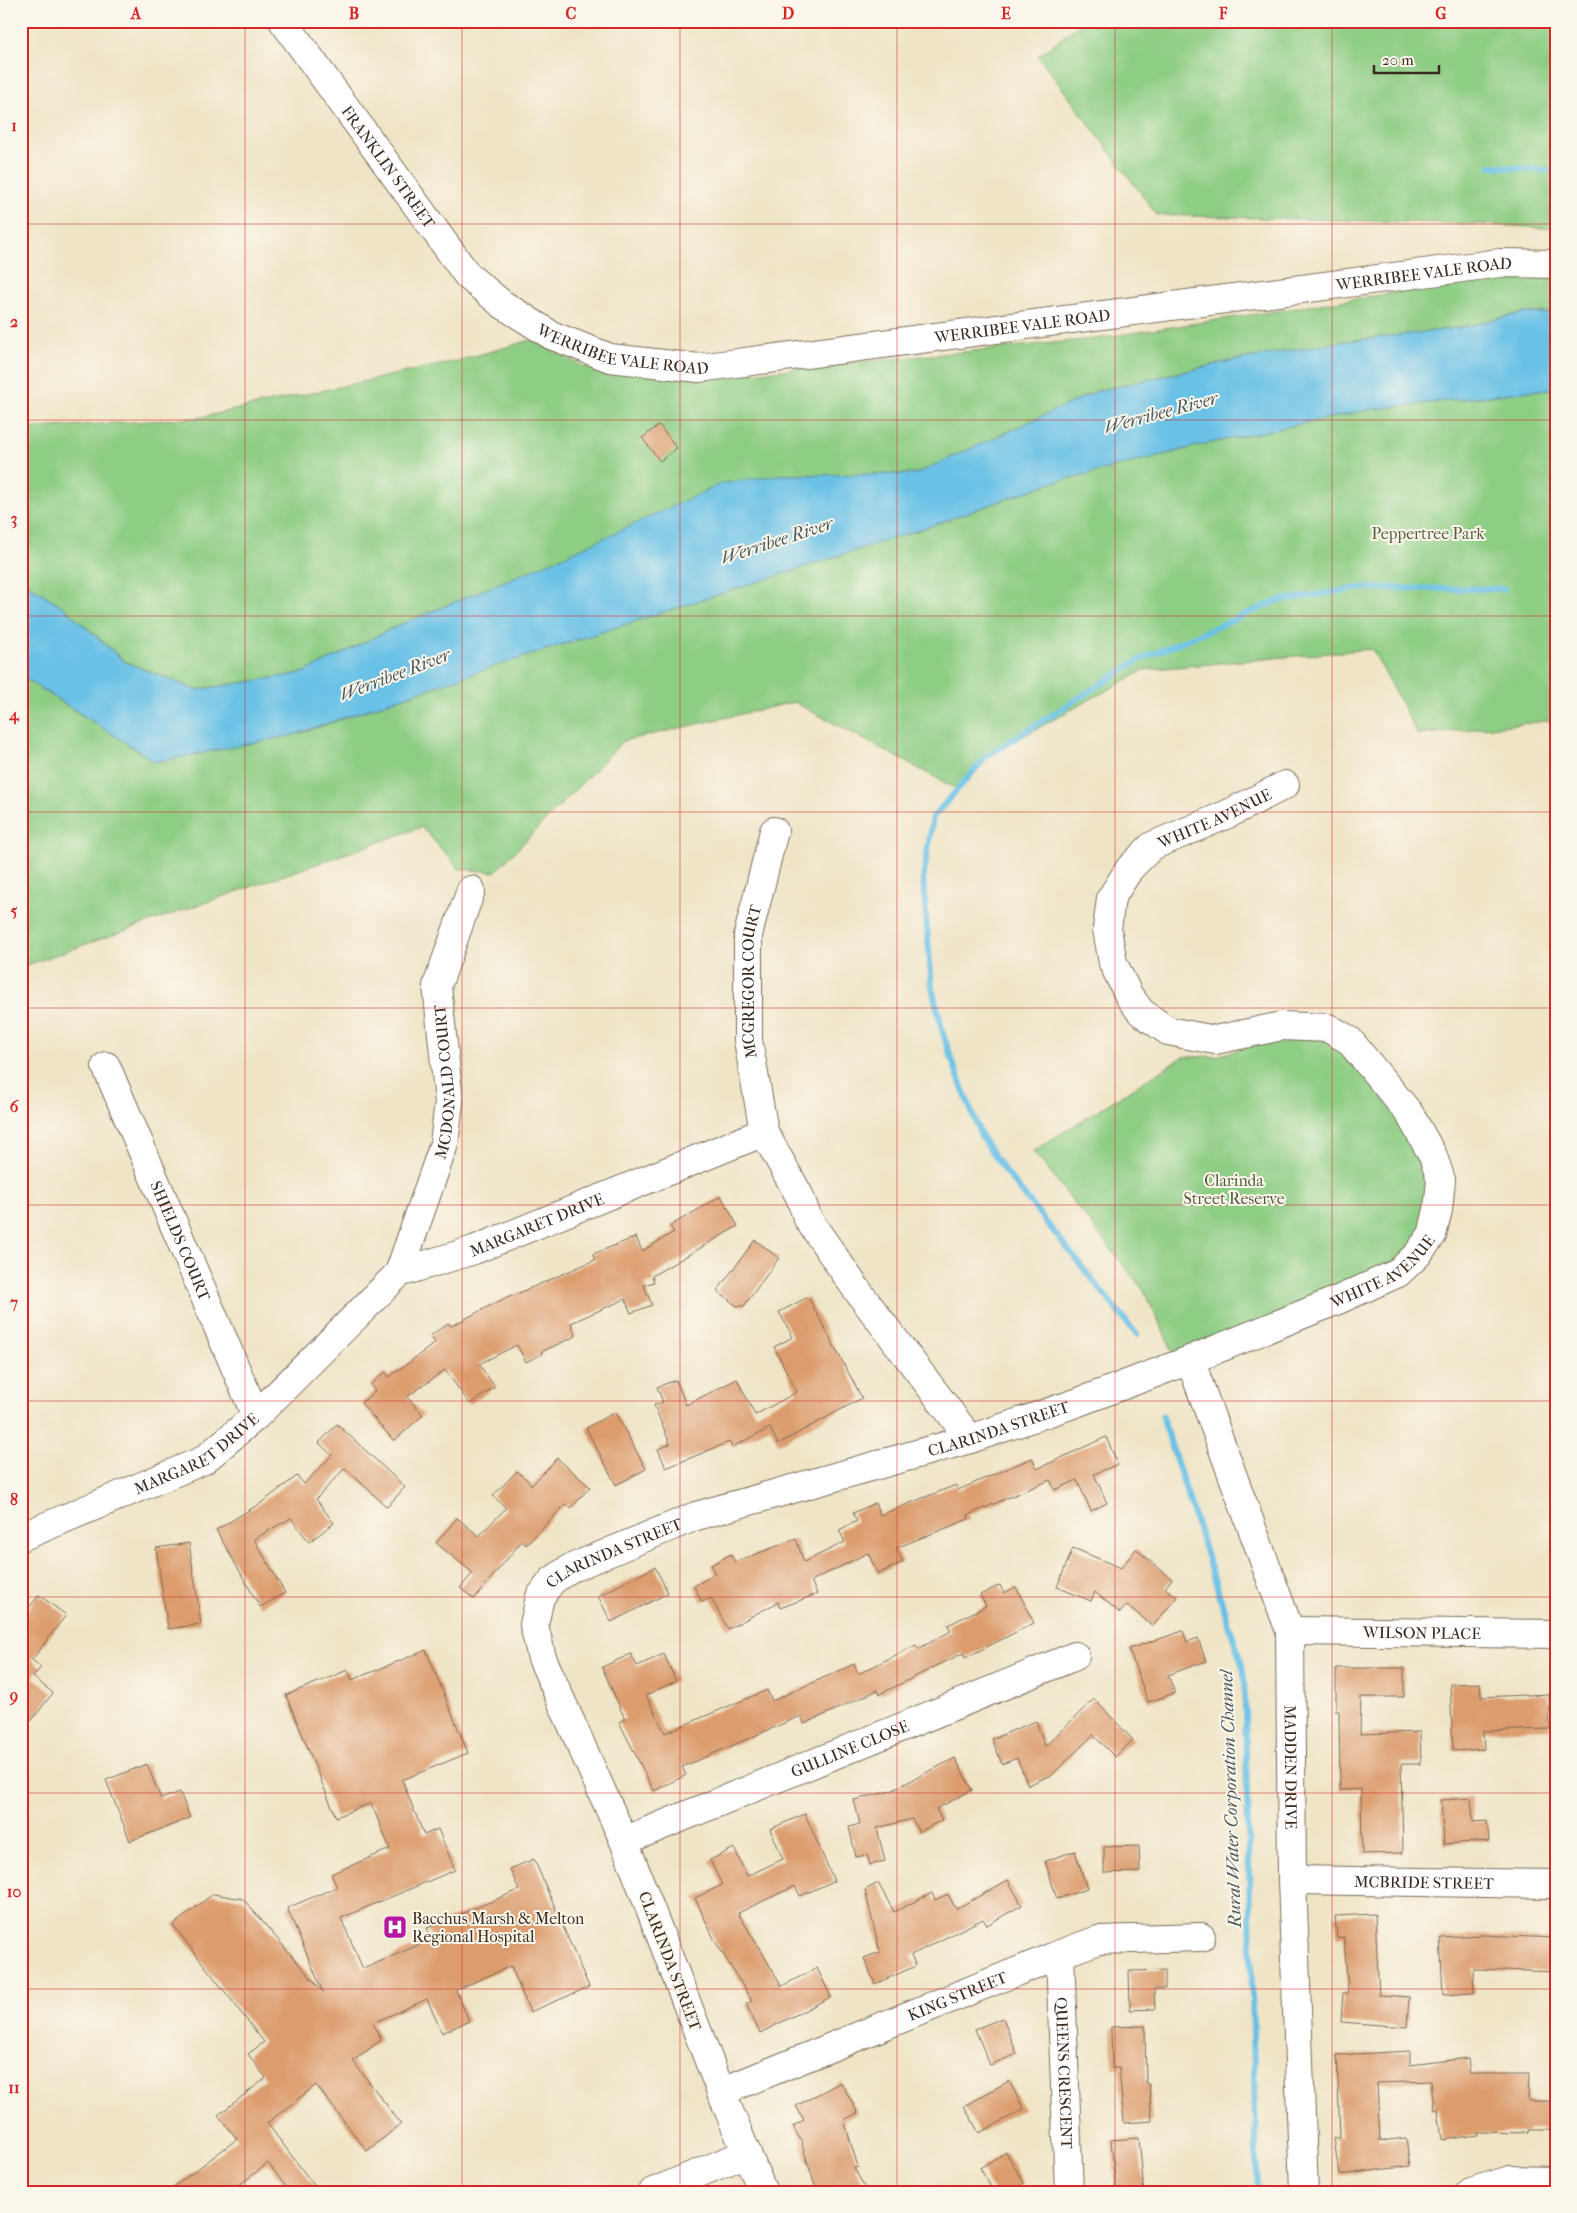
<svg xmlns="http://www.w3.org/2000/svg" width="1577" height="2213" font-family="'IM FELL French Canon',serif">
	<rect width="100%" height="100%" fill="#fbf7ec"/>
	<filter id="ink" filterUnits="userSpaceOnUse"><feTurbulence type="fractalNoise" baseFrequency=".02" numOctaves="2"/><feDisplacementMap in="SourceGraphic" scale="10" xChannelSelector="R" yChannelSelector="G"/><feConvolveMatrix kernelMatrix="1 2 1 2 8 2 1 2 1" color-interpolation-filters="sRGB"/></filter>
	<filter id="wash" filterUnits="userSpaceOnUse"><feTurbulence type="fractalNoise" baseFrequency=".0096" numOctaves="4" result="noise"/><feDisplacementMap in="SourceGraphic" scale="20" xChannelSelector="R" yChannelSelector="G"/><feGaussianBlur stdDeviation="1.12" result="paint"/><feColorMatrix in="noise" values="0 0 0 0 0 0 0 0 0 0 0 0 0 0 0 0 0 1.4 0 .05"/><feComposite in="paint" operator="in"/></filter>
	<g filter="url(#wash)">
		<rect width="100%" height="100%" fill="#efe4c6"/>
		<path fill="#8ecd84" stroke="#647c51" d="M1084,21H1556V229L1479,224L1157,215L1038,56Z
			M1556,276V313H1522L1459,328L1340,342L1231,361L1097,391L915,474L779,475L558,559L399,625L303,673L196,690L126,662L62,606L21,580V429L197,418L457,361L531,340L585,367L711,377L1093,339L1426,288Z
			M1556,388V720L1418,735L1372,649L1144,670L987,756L957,789L794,702L623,741L495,872L459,869L422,827L21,967V676L156,762L304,732L468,675L922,529L1051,483L1210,443L1368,410Z
			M1284,1036L1324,1039L1342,1050L1401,1119L1433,1178L1422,1229L1394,1268L1176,1358L1144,1291L1033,1151L1183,1057L1217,1056Z"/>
		<path fill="#69c1e6" stroke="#527682" d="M1522,313H1556V388L1368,410L1210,443L1051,483L922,529L468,675L294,735L156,762L21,676V580L62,606L125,662L196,690L303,673L399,625L558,559L723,483L779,475L915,474L1097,391L1231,361L1340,342L1459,328Z"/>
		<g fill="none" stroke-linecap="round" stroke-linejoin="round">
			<path stroke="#69c1e6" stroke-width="6" d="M1491,166L1556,171
				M1137,1335L1004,1170L981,1136L960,1082L944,1037L932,987L923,879L933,817L987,756L1139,660L1277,601L1360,588L1504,589
				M1162,1416L1244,1671L1257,2192"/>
		</g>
		<g id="blocks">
			<path fill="#dc9c6d" d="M659,425L677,448L660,461L642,438Z
				M721,1196L738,1226L652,1276L654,1282L644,1285L652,1305L631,1313L625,1299L571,1323L576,1336L541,1352L542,1354L526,1362L517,1345L479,1364L495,1387L470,1404L445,1370L407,1397L423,1415L394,1441L361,1403L375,1391L370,1385L385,1372L389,1377L435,1343L430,1336L448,1323L451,1326L511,1295L512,1296L595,1260L593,1254L636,1237L642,1251L674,1232L670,1226Z
				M755,1240L779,1258L744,1306H737L717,1291Z
				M808,1297L862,1398L778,1444L770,1428L732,1447L729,1442L666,1468L658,1449L670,1444L654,1405L663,1402L657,1387L676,1380L686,1405L737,1379L755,1415L797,1392L774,1347L793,1337L779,1312Z
				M615,1412L646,1469L616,1485L586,1428Z
				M337,1424L405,1487L387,1507L345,1468L316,1499L334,1523L309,1542L291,1518L254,1539L285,1593L260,1607L216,1530L261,1503L297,1476L304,1484L332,1455L319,1443Z
				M1106,1437L1118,1464L1094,1474L1107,1503L1091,1511L1077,1480L1055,1490L1050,1480L968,1515L969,1519L896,1548L903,1562L878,1574L868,1553L811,1581L817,1594L780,1608L778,1602L728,1629L711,1598L702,1602L694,1586L715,1574L711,1565L731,1554L735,1562L796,1539L804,1562L845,1542L839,1530L857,1521L853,1513L875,1503L880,1515L956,1485L958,1490L1032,1458L1037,1469Z
				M557,1458L590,1487L571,1508L566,1504L526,1545L522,1541L474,1599L460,1588L473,1573L436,1543L457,1518L479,1536L506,1508L493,1496L517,1471L532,1485Z
				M189,1543L201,1624L168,1629L156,1548Z
				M1073,1548L1121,1568L1136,1549L1172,1579L1165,1588L1177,1597L1153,1626L1127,1605L1120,1613L1095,1592L1091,1601L1057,1587Z
				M655,1567L668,1593L611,1622L598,1596Z
				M1000,1585L1004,1593L1016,1587L1034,1623L965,1658L963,1653L880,1694L878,1690L804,1724L801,1716L682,1767L686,1775L654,1791L619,1722L625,1719L602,1667L631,1654L637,1666L664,1654L676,1681L646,1695L665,1733L767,1690L772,1701L854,1664L858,1674L916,1645L918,1649L951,1631L948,1625L986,1606L980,1595Z
				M39,1595L66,1615L32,1660L41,1667L33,1677L53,1693L31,1721L21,1714V1618Z
				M1183,1631L1187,1642L1198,1638L1206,1661L1168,1675L1175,1693L1148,1702L1129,1649Z
				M426,1650L468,1753L402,1780L424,1835L438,1829L455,1870L341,1918L363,1969L432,1939L427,1928L519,1890L510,1869L534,1859L589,1987L530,2012L511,1966L456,1990L469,2021L442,2033L427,1999L373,2023L381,2040L353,2061L401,2124L367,2151L316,2085L267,2123L319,2192H290L268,2163L230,2192H167L237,2139L218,2115L266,2078L248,2054L264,2042L173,1925L213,1894L243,1899L323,1992L287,1908L337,1887L331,1874L390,1849L371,1803L336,1817L286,1695L348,1670L352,1680Z
				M1336,1668H1404V1697H1361L1360,1734L1420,1732L1421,1764H1401L1403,1853L1362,1854L1361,1789L1340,1790L1339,1711H1336Z
				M1480,1683L1481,1697L1549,1694L1550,1729L1483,1731L1484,1749L1453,1751L1450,1684Z
				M1094,1699L1133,1740L1115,1757L1093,1735L1052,1775L1028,1785L1017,1758L1002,1764L992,1739L1036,1721L1045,1746Z
				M955,1758L972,1790L936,1809L942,1820L919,1832L912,1819L877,1828L885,1861L870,1865L867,1855L856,1857L849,1827L860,1824L854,1800L891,1791Z
				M147,1764L161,1799L180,1792L190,1818L130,1841L106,1780Z
				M1471,1798L1473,1822L1487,1821L1489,1841L1444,1844L1441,1800Z
				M805,1814L834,1881L800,1896L795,1886L738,1913L782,1986L817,1968L831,1997L760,2033L746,2004L752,2001L715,1941L695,1898L722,1885L710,1860L734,1848L747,1876L783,1859L770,1829Z
				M1139,1846L1140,1872L1104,1873V1847Z
				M1075,1851L1087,1889L1057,1899L1045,1861Z
				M1008,1880L1022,1905L987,1925L983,1919L911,1955L916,1966L875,1984L864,1958L880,1952L865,1890L878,1883L894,1912L932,1893L935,1900L948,1894L956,1909Z
				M1375,1914L1379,1995L1409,1997L1407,2027L1341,2022L1343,1993H1348L1344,1937L1337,1938L1335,1916Z
				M1483,1935L1556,1938V1972L1473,1969L1474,1993L1443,1995L1440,1937Z
				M1165,1970V1989H1154L1155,2009L1130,2010L1129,1971Z
				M1003,2018L1017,2054L990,2065L975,2029Z
				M1145,2026L1146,2084H1149L1152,2121L1124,2123L1119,2068H1112L1111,2027Z
				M1410,2051V2065L1468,2058L1470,2074H1529L1528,2101H1556V2130H1528V2133L1477,2132L1478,2135L1442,2140L1438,2109L1434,2110L1431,2081L1377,2083L1380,2141L1406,2138L1410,2166L1339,2175L1334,2138H1340L1337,2055Z
				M1009,2081L1024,2109L979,2133L964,2106Z
				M841,2082L858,2113L844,2120L858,2167L854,2168L867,2192H817L801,2141L793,2126L804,2120L796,2106Z
				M1139,2138L1144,2192H1116L1111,2140Z
				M1006,2152L1024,2183L1011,2192H994L980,2168Z"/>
		</g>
	</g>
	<g filter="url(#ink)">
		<use href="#blocks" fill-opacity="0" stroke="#7a6b59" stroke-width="1"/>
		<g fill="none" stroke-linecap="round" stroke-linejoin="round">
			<g stroke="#7a6b59" stroke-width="30">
				<g id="minor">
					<path id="s1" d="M283,21L468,276L502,304L551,335L610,358L699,368L1500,263L1556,264"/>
					<path id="s2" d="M106,1066L256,1416"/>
					<path id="s3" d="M764,1132L748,1040V935L774,831"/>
					<path id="s4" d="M399,1273L444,1144L449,1102L437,986L471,890"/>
					<path id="s5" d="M1190,1360L1290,1631L1292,1880L1304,2192"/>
					<path id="s6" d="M21,1537L204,1460L256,1416L399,1273L474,1250L764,1132L799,1195L808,1219L857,1290L970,1439"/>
					<path id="s7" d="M1290,1631L1556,1634"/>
					<path id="s8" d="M624,1841L1075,1656"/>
					<path id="s9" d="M1292,1880L1556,1884"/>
					<path id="s10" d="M1060,1954L1069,2192"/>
					<path id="s11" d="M721,2092L1060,1954L1098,1940L1201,1937"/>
					<path d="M653,2192L747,2153"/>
					<path id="s12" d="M763,2192L721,2092L624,1841L542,1658L534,1625L540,1597L552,1581L569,1569L696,1516L970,1439L1076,1403L1190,1360L1338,1300L1398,1273L1417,1255L1432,1235L1438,1210L1441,1180L1433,1156L1409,1113L1349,1040L1328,1028L1282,1026L1215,1040L1168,1031L1141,1012L1129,996L1113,963L1107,929L1111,898L1130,868L1152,846L1228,814L1285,785"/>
					<path d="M1470,2192L1510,2180L1556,2181"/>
				</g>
			</g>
			<use href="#minor" stroke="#fff" stroke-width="28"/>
		</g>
	</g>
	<path fill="none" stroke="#d62828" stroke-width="1" stroke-opacity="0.55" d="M245,21V2192M462,21V2192M680,21V2192M897,21V2192M1115,21V2192M1332,21V2192M21,224H1556M21,420H1556M21,616H1556M21,812H1556M21,1008H1556M21,1205H1556M21,1401H1556M21,1597H1556M21,1793H1556M21,1989H1556"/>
	<defs>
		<g id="hospital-square" transform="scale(1.25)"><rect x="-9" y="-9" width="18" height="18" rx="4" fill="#b5179e" stroke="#fbf7ec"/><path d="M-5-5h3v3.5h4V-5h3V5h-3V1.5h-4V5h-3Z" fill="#fff"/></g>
	</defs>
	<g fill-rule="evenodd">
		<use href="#hospital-square" x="395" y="1927"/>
	</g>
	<g text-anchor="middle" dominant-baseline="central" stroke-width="4" stroke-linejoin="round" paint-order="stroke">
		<g font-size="16" fill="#3b2a1e" stroke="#fbf7ec">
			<text stroke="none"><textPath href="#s1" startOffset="180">FRANKLIN STREET</textPath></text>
			<text stroke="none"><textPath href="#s1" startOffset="1301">WERRIBEE VALE ROAD</textPath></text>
			<text stroke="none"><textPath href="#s1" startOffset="896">WERRIBEE VALE ROAD</textPath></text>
			<text stroke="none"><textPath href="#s1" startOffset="491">WERRIBEE VALE ROAD</textPath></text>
			<text stroke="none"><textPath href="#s12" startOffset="2316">WHITE AVENUE</textPath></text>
			<text stroke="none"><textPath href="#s3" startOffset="152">MCGREGOR COURT</textPath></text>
			<text stroke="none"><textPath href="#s4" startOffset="199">MCDONALD COURT</textPath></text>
			<text stroke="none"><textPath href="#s6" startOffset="615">MARGARET DRIVE</textPath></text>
			<text stroke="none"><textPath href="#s2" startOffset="190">SHIELDS COURT</textPath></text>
			<text stroke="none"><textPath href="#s12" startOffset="1551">WHITE AVENUE</textPath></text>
			<text stroke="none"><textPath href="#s12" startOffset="1134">CLARINDA STREET</textPath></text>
			<text stroke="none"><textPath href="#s6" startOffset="195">MARGARET DRIVE</textPath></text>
			<text stroke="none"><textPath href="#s12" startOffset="729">CLARINDA STREET</textPath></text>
			<text stroke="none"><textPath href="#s7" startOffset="132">WILSON PLACE</textPath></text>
			<text stroke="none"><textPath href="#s8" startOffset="244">GULLINE CLOSE</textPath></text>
			<text stroke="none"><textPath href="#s5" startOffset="425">MADDEN DRIVE</textPath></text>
			<text stroke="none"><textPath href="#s9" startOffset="132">MCBRIDE STREET</textPath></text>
			<text transform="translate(670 1961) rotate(69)">CLARINDA STREET</text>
			<text stroke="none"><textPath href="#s11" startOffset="255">KING STREET</textPath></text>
			<text stroke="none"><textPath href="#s10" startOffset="119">QUEENS CRESCENT</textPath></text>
		</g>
		<g font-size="16" fill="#545b3d" stroke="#fbf7ec">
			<text x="1428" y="533">Peppertree Park</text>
			<text x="1234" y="1180">Clarinda<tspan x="1234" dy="18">Street Reserve</tspan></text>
		</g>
		<g font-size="16" fill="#3b2a1e" stroke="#fbf7ec" text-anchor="start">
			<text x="412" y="1918">Bacchus Marsh &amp; Melton<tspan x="412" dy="18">Regional Hospital</tspan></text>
		</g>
		<g font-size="18" font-style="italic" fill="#49575a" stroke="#fbf7ec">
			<text transform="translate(1161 413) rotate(-15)">Werribee River</text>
			<text transform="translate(777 541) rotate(-18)">Werribee River</text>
			<text transform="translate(395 675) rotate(-21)">Werribee River</text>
			<text transform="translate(1231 1799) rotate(-92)">Rural Water Corporation Channel</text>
		</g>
	</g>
	<rect width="1577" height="2213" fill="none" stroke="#fbf7ec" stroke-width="55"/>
	<path d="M1374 65v8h65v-8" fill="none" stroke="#3b2a1e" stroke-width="2.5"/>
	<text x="1382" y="65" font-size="15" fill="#3b2a1e" stroke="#fbf7ec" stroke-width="4" paint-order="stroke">20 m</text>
	<rect x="28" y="28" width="1522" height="2158" fill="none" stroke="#d62828" stroke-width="2"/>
	<g font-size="16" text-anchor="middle" font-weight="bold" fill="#d62828">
		<text x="136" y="19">A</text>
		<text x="354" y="19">B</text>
		<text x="571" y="19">C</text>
		<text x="788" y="19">D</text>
		<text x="1006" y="19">E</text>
		<text x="1223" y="19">F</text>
		<text x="1441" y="19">G</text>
		<text x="14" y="131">1</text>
		<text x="14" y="327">2</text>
		<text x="14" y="524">3</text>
		<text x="14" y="720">4</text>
		<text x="14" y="916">5</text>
		<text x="14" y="1112">6</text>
		<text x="14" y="1308">7</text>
		<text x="14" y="1505">8</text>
		<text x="14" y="1701">9</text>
		<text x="14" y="1897">10</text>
		<text x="14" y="2093">11</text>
	</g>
</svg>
